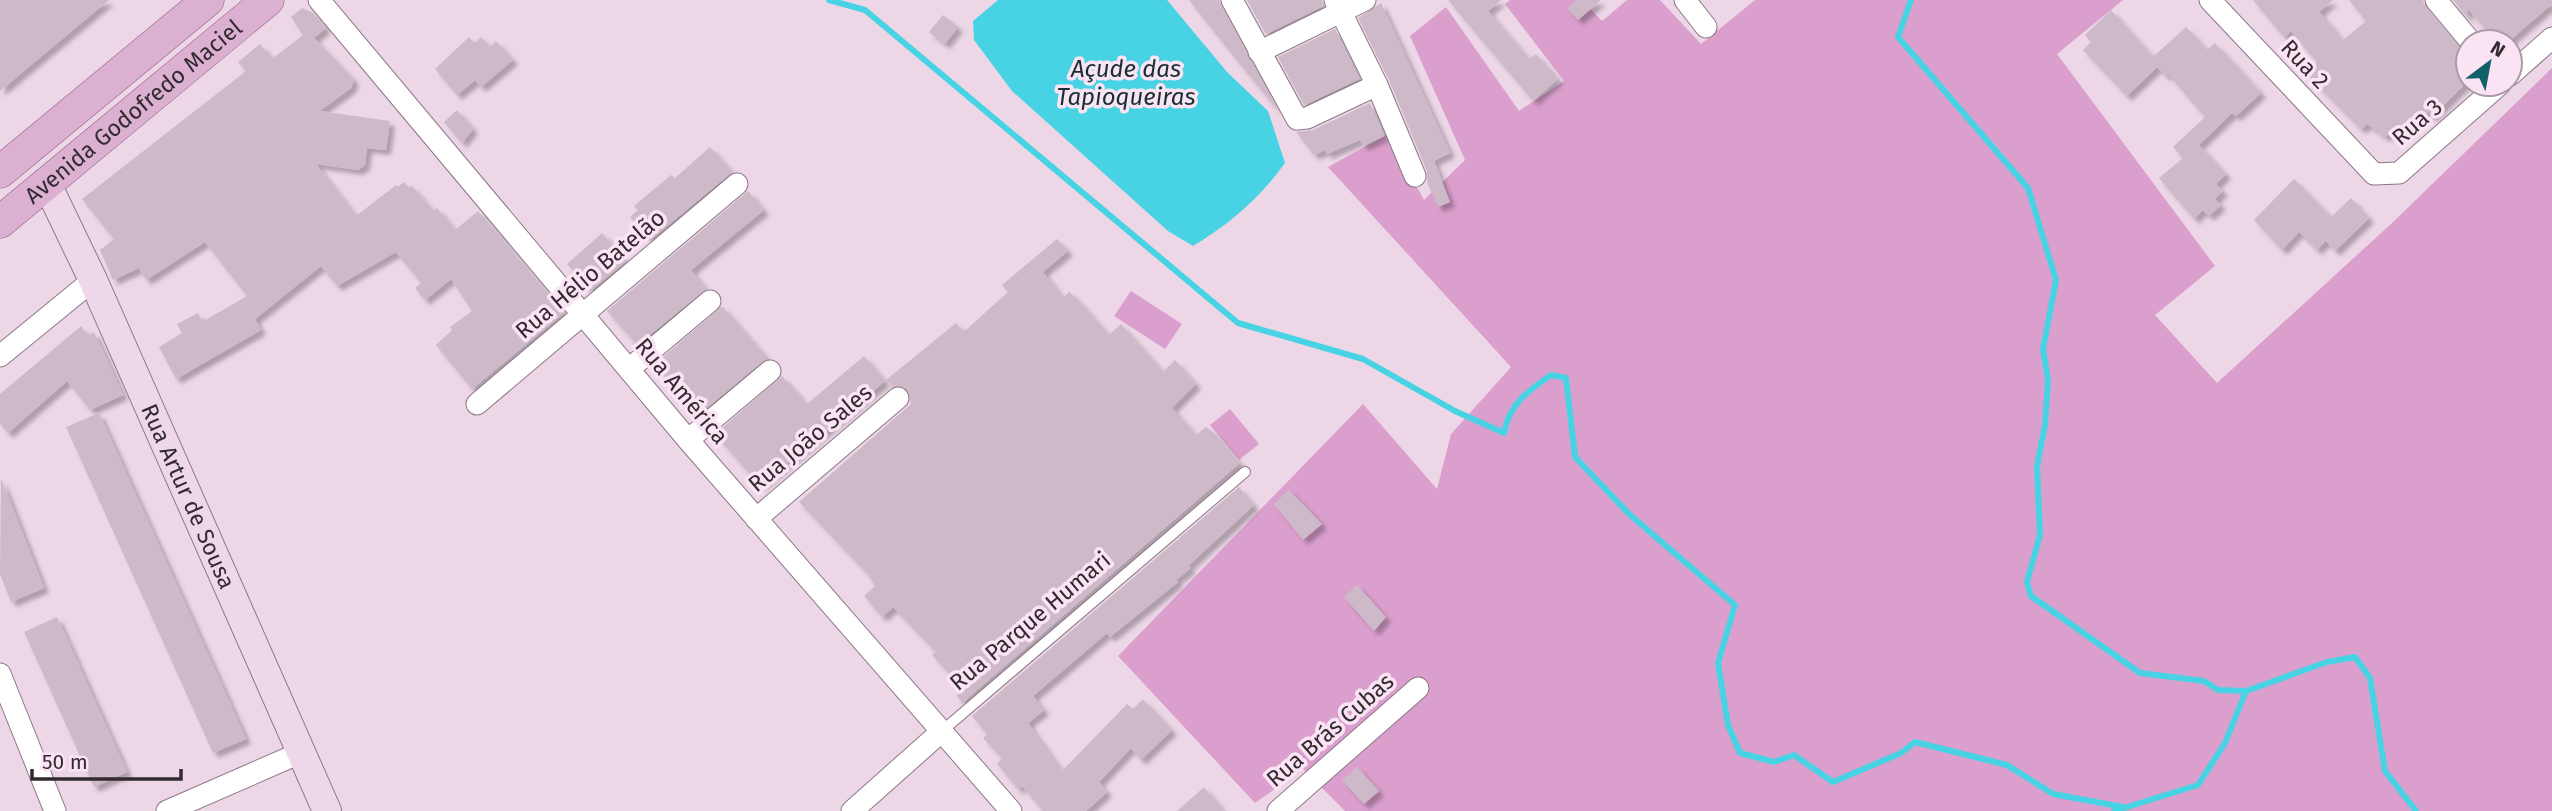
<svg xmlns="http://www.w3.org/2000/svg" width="2552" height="811" font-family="'Fira Sans',sans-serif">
	<defs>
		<filter id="shadow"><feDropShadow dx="5" dy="5" stdDeviation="2" flood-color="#0004"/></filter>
	</defs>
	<rect width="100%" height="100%" fill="#edd7e7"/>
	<path fill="#db9fcd" d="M1510,0H1582L1602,21L1627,0H1660L1701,44L1755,0H2123L2057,54L2215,266L2155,315L2217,383L2392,223L2552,68V811H1345L1303,769L1255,803L1118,656L1363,404L1437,489L1451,434L1511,367L1328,167L1388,134L1424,200L1465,160L1410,36L1446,7L1519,111L1564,81L1505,4Z
		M1131,291L1182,324L1165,349L1114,316Z
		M1230,409L1259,444L1239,460L1210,425Z"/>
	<path fill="#47d3e3" d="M998,0H1167L1227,72L1268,111L1285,163C1260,198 1230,224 1193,246L1168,231L1012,91L974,40L973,21Z"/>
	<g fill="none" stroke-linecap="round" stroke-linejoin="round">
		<path stroke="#47d3e3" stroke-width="6" d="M829,0L865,10L1238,323L1363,359L1455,411L1504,433C1509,404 1528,391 1551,375L1566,378L1575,457L1629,514L1735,605L1718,663L1728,725L1740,753L1774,762L1794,755L1833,782L1901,753L1915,742L2007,765L2053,794L2123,807
			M1911,0L1898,37L2028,188L2056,280L2043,349L2048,380L2045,425L2037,466L2040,535L2027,582L2031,596L2140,673L2204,681L2218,690L2246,691
			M2114,811L2198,785L2225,743L2246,691L2327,662L2355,657L2370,678L2385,771L2416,811"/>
	</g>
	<path fill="#cdb9c8" filter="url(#shadow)" d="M0,0H109L0,91Z
		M1189,0H1219L1278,111L1227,48Z
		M1247,0H1322L1323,6L1266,34Z
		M1448,0H1501L1488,11L1529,59L1536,54L1558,79L1533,101Z
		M1576,0H1601L1578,20L1567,8Z
		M2253,0H2333L2319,12L2343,40L2366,21L2349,0H2423L2426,8L2468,55V81L2432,117L2428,112L2398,138L2392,131L2385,137L2367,124L2361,129L2304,72L2317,62L2291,31L2284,37Z
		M2453,0H2552V4L2508,42H2496L2468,9V18Z
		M1381,3L1450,153L1434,161L1450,202L1438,207L1427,182V171L1389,80L1358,18Z
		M302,8L313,13L326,28L314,38L354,80L351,88L320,111L390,121L386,150L367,148L365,165L358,170L316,164L356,216L396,185L398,187L404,182L409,188L412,186L433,211L437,208L455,230L478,211L564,313L472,389L436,345L452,330L450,327L472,311L451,279L425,300L415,288L421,283L396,252L337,286L321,266L255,319L261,330L176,379L159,347L182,333L177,324L198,313L202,322L247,296L205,242L146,280L139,268L113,280L103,257L100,250L114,239L82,199L246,71L238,62L260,44L272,59L303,35L291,17Z
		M2111,10L2153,57L2186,27L2207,50L2215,43L2261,93L2236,116L2232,113L2199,145L2226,174L2216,184L2223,191L2215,199L2221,205L2209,216L2203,210L2194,219L2159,178L2183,158L2173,147L2205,117L2168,74L2166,76L2157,67L2127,96L2083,50L2091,42L2085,35Z
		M943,15L958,27L945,44L929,32Z
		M1335,29L1359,79L1304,105L1278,57Z
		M469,37L475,43L481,37L490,47L496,41L513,60L481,87L475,80L457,95L435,69Z
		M1370,103L1384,136L1363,146L1360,140L1327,154L1325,150L1314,155L1296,132L1313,130Z
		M457,110L473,129L462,143L444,122Z
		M710,147L732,172L650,240L630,217L638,210L634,206L671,175L675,178Z
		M2294,179L2331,217L2351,198L2369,218L2335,251L2326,241L2317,250L2299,232L2282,250L2254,220Z
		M748,191L764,210L691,270L706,289L637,345L607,311Z
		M602,233L626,261L590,291L567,264Z
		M1057,239L1068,251L1043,272L1063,298L1069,292L1075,297L1109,335L1121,324L1163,372L1175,360L1196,384L1172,408L1196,435L1206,427L1216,435L1240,463L962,703L957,696L962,687L932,655L936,652L893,607L882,617L864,596L875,586L867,573L799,502L911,404L907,389L893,386L886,380L956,323L963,331L967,329L1008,292L1002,285Z
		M722,306L767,358L698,415L654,365Z
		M81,326L88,335L94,332L123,395L90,410L67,381L8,433L0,424V394Z
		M864,356L885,381L760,486L715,434L782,376L807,404Z
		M99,413L246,739L213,753L66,427Z
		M1,478L44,588L11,602L0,574Z
		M1239,487L1254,505L1188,566L1191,568L1176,580L1178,582L1110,637L1107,633L1033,696L1044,710L1028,723L1062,771L1127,704L1133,709L1143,699L1172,730L1141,760L1131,748L1099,782L1107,792L1086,811H1043L1022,786L1018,789L997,764L1002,758L983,738L987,734L972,716Z
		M1289,490L1322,524L1303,540L1274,504Z
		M1357,585L1386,617L1374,631L1344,597Z
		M57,617L127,772L94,787L24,632Z
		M1357,767L1379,791L1364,804L1342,780Z
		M1204,787L1224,811H1177Z"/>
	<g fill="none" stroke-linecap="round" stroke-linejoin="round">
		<g stroke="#8c7887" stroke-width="12">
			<path id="lane" d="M942,731L1245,472"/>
		</g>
		<g stroke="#8c7887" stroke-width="23">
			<path id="street" d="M319,0L688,440L1011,811
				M1232,0L1297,119L1307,118L1377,85
				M1335,0L1377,85L1415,176
				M1685,0L1706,27
				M2210,0L2374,174L2399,173L2500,84
				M2436,0L2471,42
				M1259,52L1365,0
				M2510,75L2552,38
				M0,356L93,280
				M629,369L710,301
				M477,404L737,184
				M688,440L770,371
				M756,519L898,398
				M0,674L55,811
				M167,811L300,753
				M852,811L942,731
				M1278,811L1418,688"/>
		</g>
		<g stroke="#8c7887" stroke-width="30">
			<g id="secondary">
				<path id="s1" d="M46,182L93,280L327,811"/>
			</g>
		</g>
		<g stroke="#905f85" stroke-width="33">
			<g id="primary">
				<path d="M0,172L208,0"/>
				<path id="s2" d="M0,222L268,0"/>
			</g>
		</g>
		<use href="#lane" stroke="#fff" stroke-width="10"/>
		<use href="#street" stroke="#fff" stroke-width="21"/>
		<use href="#secondary" stroke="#edd7e8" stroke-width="28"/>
		<use href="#primary" stroke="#dbb0d1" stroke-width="32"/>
	</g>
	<g text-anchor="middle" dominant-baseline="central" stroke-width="7" stroke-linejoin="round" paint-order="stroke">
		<g font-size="23" fill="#322a30" stroke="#fae4f4">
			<text transform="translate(2305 64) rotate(47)">Rua 2</text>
			<text stroke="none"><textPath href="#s2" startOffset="173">Avenida Godofredo Maciel</textPath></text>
			<text transform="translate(2417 122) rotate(-41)">Rua 3</text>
			<text transform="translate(590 274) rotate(-40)">Rua Hélio Batelão</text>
			<text transform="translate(682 391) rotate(50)">Rua América</text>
			<text transform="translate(810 438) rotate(-40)">Rua João Sales</text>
			<text stroke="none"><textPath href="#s1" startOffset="345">Rua Artur de Sousa</textPath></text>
			<text transform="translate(1030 621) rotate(-40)">Rua Parque Humari</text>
			<text transform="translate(1330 730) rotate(-41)">Rua Brás Cubas</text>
		</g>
		<g font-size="24" font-style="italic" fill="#193033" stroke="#fae4f4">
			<text x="1126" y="69">Açude das<tspan x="1126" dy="28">Tapioqueiras</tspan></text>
		</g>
	</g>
	<g transform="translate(2489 63) rotate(32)"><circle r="33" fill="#fae4f4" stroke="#aa9aa6" stroke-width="2"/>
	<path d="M0-5L12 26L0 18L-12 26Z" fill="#116169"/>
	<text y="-10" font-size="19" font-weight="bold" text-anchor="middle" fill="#322a30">N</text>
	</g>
	<path d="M32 769v10h149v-10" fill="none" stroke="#322a30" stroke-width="3.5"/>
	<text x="42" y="769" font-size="21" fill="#322a30" stroke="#fae4f4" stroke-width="5" paint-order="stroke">50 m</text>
</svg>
